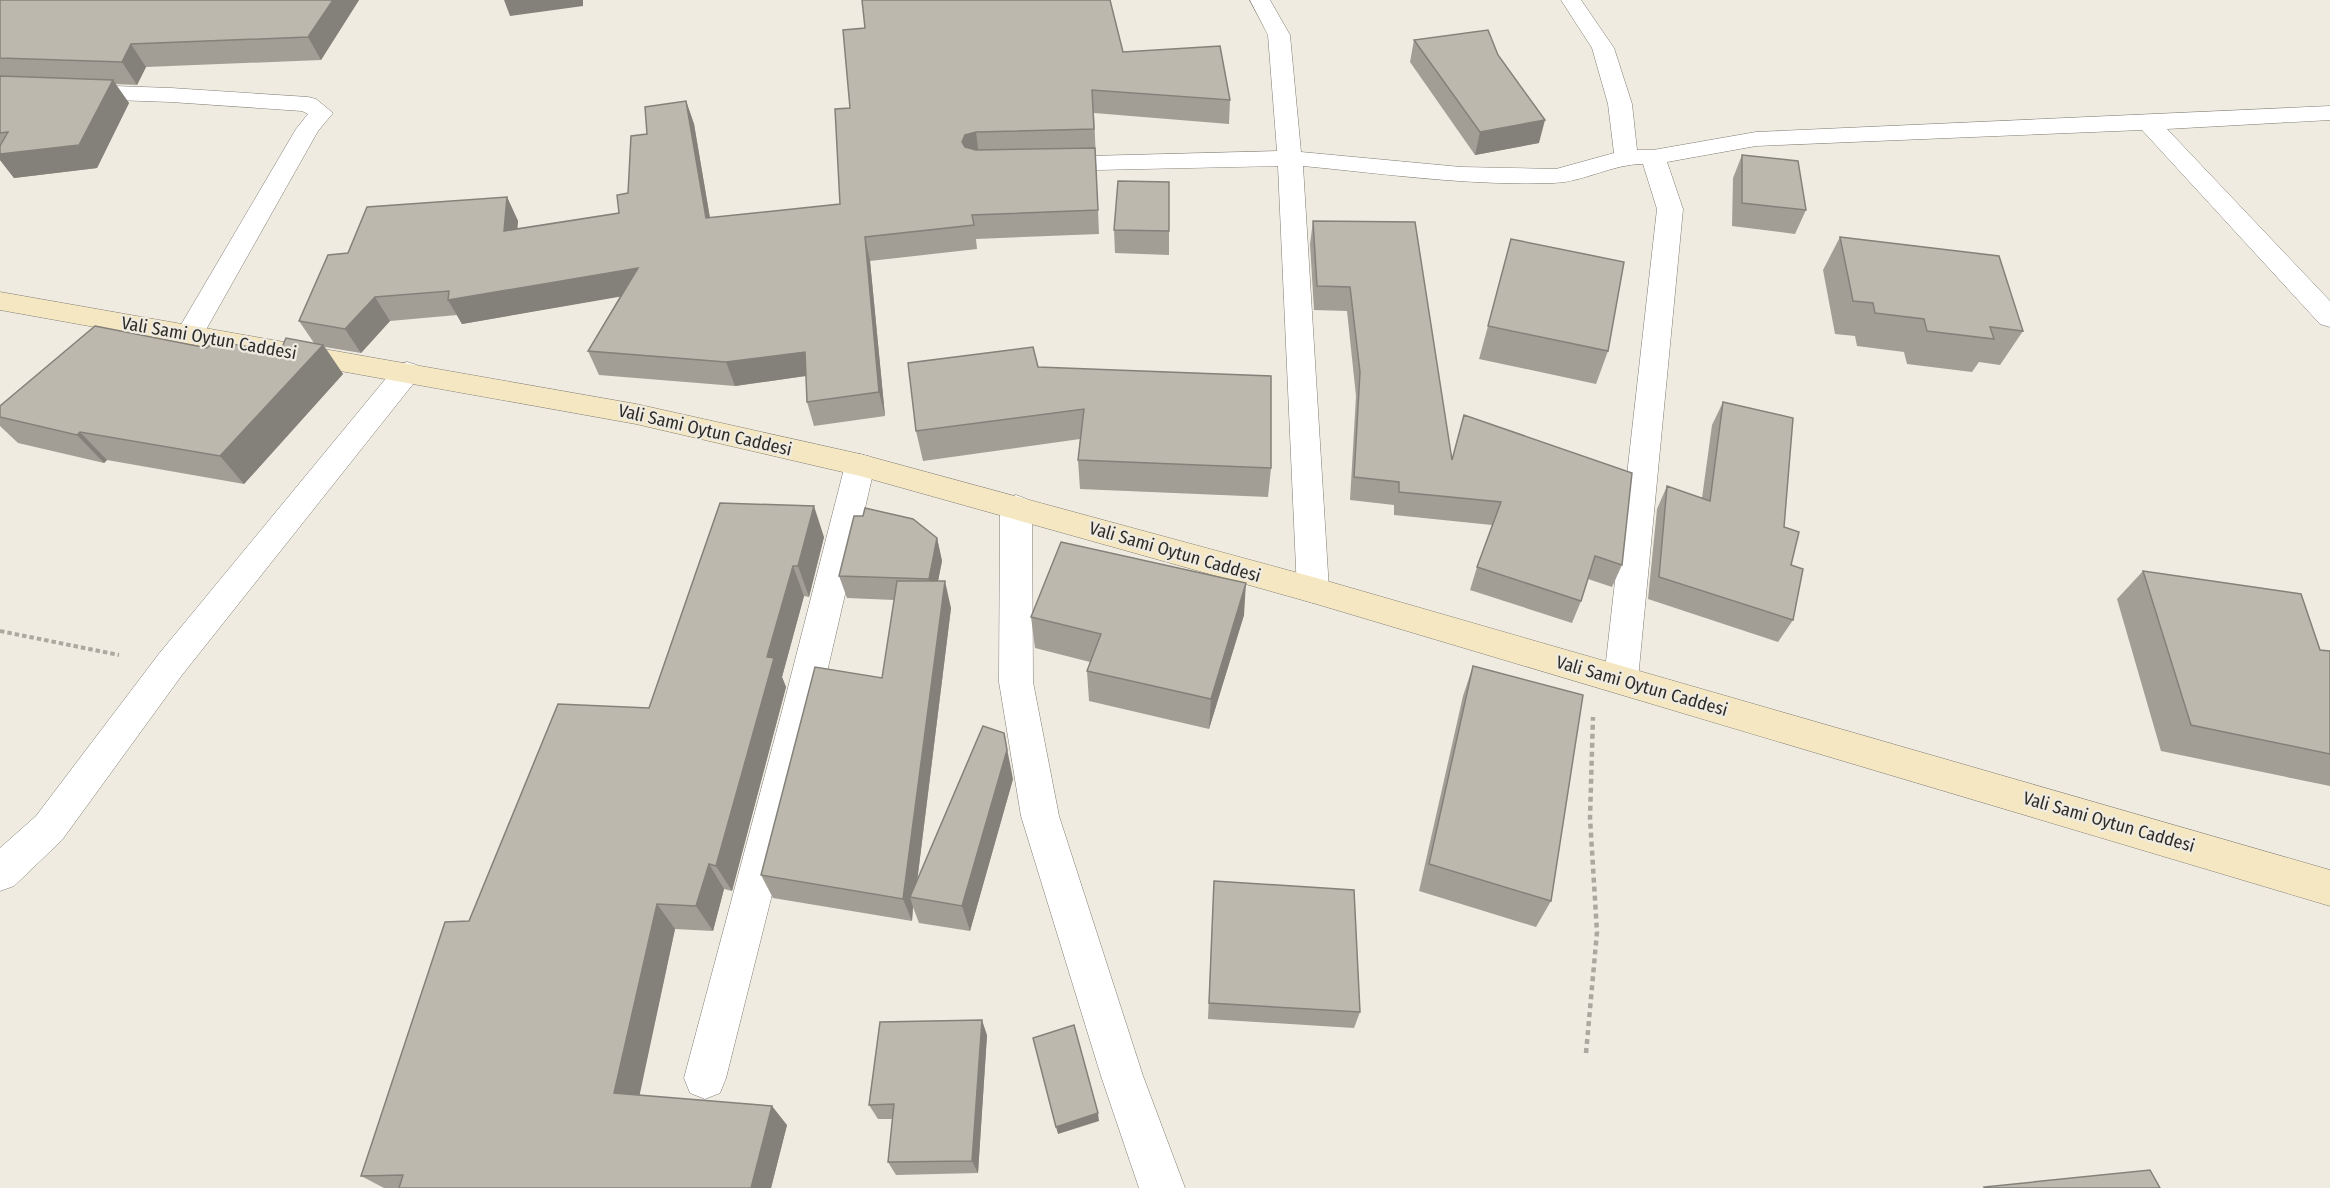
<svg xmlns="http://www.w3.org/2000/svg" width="2330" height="1188" font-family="'Fira Sans Condensed',sans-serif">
	<rect width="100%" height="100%" fill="#efebe1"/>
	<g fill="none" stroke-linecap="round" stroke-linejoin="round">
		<g stroke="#807c73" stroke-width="1">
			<path id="street" d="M1250,0H1270L1290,35L1301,152L1461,167L1556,169L1614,153L1608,104L1592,48L1561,0H1581L1614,48L1632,104L1637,150H1653L1756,132L2330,106V120L2167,129L2330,301V327L2320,324L2142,130L1756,146L1667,162L1683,209L1638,679L1633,689L1621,693L1609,689L1604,679L1657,209L1643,164C1612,164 1584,182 1554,183C1470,186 1386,174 1303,166L1329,590L1325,599L1313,603L1301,599L1297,590L1278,166L1051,171L1042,169L1039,164L1042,159L1051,157L1277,151L1268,35Z
				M0,82L171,88L308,97L316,99L333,113L318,131L203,335L199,341L189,344L179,341L175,335L296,129L308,114L302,111L171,102L0,96Z
				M407,362L417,365L421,372L417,379L182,675L62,840L14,886L0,891V848L36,816L158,655L397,365Z
				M860,454L871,457L875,465L818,711L726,1078L720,1093L705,1099L690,1093L684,1078L782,711L845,465L849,457Z
				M1016,495L1027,499L1032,507L1033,682L1059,816L1143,1076L1185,1188H1139L1101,1076L1021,816L999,682L1000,507L1005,499Z"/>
		</g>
		<g stroke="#807c73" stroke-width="1">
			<path id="secondary" d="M0,292L636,404L860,454L1313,577L2330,870V906L1313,603L860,476L636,424L0,310Z"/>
		</g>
		<path stroke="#aba8a0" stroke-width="4" stroke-dasharray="4.5 3" stroke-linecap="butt" d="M0,631L119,655"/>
		<path stroke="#aba8a0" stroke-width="4.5" stroke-dasharray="5 4" stroke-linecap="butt" d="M1586,1053L1597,932L1590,818L1593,717"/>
		<use href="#street" fill="#fff" fill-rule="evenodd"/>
		<use href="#secondary" fill="#f4e7c2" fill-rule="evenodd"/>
	</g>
	<path fill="#a29e96" d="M0,0H359L321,60L146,67L137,85L115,84L129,103L97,168L14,178L0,160Z
		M1414,40L1498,55L1539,143L1475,155L1410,62Z
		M1123,52L1230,100L1229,124L1094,113L1099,234L976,239L977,249L870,261L885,416L814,426L807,402L806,376L735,386L599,375L588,351L620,296L462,324L457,315L390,321L361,353L325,347L343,374L244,484L107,460L104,463L18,443L0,426V406L207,348L280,352L314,343L299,321L348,253L507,197L518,221L517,229L619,213L628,193L647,134L686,101L694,124L710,218L840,204L850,108Z
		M1742,155L1806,210L1795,234L1732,226L1733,178Z
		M1169,182V255L1115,253L1114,230Z
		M1313,221L1452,460L1622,565L1612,587L1588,579L1581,601L1572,623L1470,590L1477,567L1492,525L1394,515V505L1350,500L1356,396L1347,311L1314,310L1310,244Z
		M1840,237L2023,331L2000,365L1979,362L1972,372L1907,364L1904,352L1857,346L1855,336L1835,334L1823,270Z
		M1488,326L1608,351L1596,384L1479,359Z
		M1038,367L1271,468L1268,497L1080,489L1078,460L1080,439L923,461L916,431Z
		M1723,402L1784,527L1791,565L1793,620L1778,642L1648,599L1657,509L1667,486L1702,498L1712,425Z
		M720,503L824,537L809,597L804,596L782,677L786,687L732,891L724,889L713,931L675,929L639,1095L787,1125L771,1188H384L361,1176L469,921L649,708Z
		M937,538L942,561L938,581L951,608L917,882L1013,779L970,931L919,923L913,907L912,921L773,898L761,875L882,678L894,600L847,598L839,576Z
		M2143,571L2320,650L2330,651V786L2161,751L2117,599Z
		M1244,615L1209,729L1089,701L1087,671L1090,662L1035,648L1031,617Z
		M1473,666L1551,901L1536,927L1419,891L1463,696Z
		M1214,881L1360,1012L1354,1028L1208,1019Z
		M987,1035L978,1173L896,1175L888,1162L893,1119H878L869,1105Z"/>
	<path fill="#84817a" d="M333,0H359L321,60L308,37Z
		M504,0H583V6L510,16Z
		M131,44L146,67L137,85L122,62Z
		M113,80L129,103L97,168L14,178L0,160V154Z
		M686,101L694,124L714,242L706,218Z
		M1545,120L1539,143L1475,155L1480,132Z
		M976,132L979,156L968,159L962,142L965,135Z
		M507,197L518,221L515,255L504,231Z
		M865,237L870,261L885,416L879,392Z
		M638,268L647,292L462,324L448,300Z
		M375,297L390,321L361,353L345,329Z
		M323,345L343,374L244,484L220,456Z
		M805,352L812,375L735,386L726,362Z
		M80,432L107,460L104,463L77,435Z
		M814,506L824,537L809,597L798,566Z
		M937,538L942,561L934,601L929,579Z
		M793,566L804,596L782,677L786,687L732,891L716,866L767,657Z
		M945,581L951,608L915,898L910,897L913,907L912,921L903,899Z
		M1246,583L1244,615L1209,729L1211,699Z
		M1004,733L1013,779L970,931L962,906Z
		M709,864L724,889L713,931L696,906Z
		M657,904L675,929L636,1112L614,1093Z
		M982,1020L987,1035L978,1173L972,1161Z
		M772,1106L787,1125L771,1188H751Z
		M1098,1113L1099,1121L1058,1134L1056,1127Z"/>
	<path fill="#bcb8ae" stroke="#84817a" stroke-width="1.5" d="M0,0H333L308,37L131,44L122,62L0,58Z
		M862,0H1110L1123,52L1220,46L1230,100L1092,90L1094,129L976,132L965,135L962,142L965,147L976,150L1095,148L1098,210L972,215L974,225L865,237L879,392L807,402L805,352L726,362L588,351L638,268L448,300L449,291L375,297L345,329L299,321L328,255L348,253L367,207L507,197L504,231L619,213L617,195L628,193L631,136L647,134L645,107L686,101L706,218L840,204L835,109L850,108L843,30L865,28Z
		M1488,30L1498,55L1545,120L1480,132L1414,40Z
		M0,76L113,80L79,145L0,154V146L8,132L0,133Z
		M1742,155L1798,161L1806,210L1742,203Z
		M1118,181L1169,182V231L1114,230Z
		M1313,221L1415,222L1452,460L1464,415L1632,473L1622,565L1595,556L1581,601L1477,567L1501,502L1399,492V482L1354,477L1360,372L1350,287L1317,286Z
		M1840,237L1999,256L2023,331L1990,327L1994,339L1927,331L1924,319L1875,313L1873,303L1853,301Z
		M1511,239L1624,262L1608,351L1488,326Z
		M95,326L207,348L214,341L280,352L286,338L323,345L220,456L80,432L77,435L0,417V406Z
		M1033,347L1038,367L1271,376V468L1078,460L1084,409L916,431L908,363Z
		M1723,402L1793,418L1784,527L1799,532L1791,565L1803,569L1793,620L1659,577L1667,486L1710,501Z
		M720,503L814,506L798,566H793L767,657L774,658L716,866L709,864L696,906L657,904L614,1093L772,1106L751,1188H399L403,1175L361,1176L445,922L469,921L558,704L649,708Z
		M865,508L913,519L937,538L929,579L839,576L854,516H863Z
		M1061,542L1246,583L1211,699L1087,671L1101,634L1031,617Z
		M2143,571L2301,594L2320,650L2330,651V754L2191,725Z
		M897,581H945L903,899L761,875L815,667L882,678Z
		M1473,666L1583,695L1551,901L1429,864Z
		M983,726L1004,733L1007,750L962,906L910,897Z
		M1214,881L1354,890L1360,1012L1209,1003Z
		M982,1020L972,1161L888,1162L894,1104L869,1105L880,1022Z
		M1074,1025L1098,1113L1056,1127L1033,1038Z
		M2150,1170L2160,1188H1985L1984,1187Z"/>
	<g text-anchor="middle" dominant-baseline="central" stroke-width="4.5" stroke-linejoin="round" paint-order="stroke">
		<g font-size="18" fill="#2e2d29" stroke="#efebe1">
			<text transform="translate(209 338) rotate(10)">Vali Sami Oytun Caddesi</text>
			<text transform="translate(705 430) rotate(13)">Vali Sami Oytun Caddesi</text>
			<text transform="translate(1175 552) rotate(16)">Vali Sami Oytun Caddesi</text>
			<text transform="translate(1642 686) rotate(16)">Vali Sami Oytun Caddesi</text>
			<text transform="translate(2109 822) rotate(16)">Vali Sami Oytun Caddesi</text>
		</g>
	</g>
</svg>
